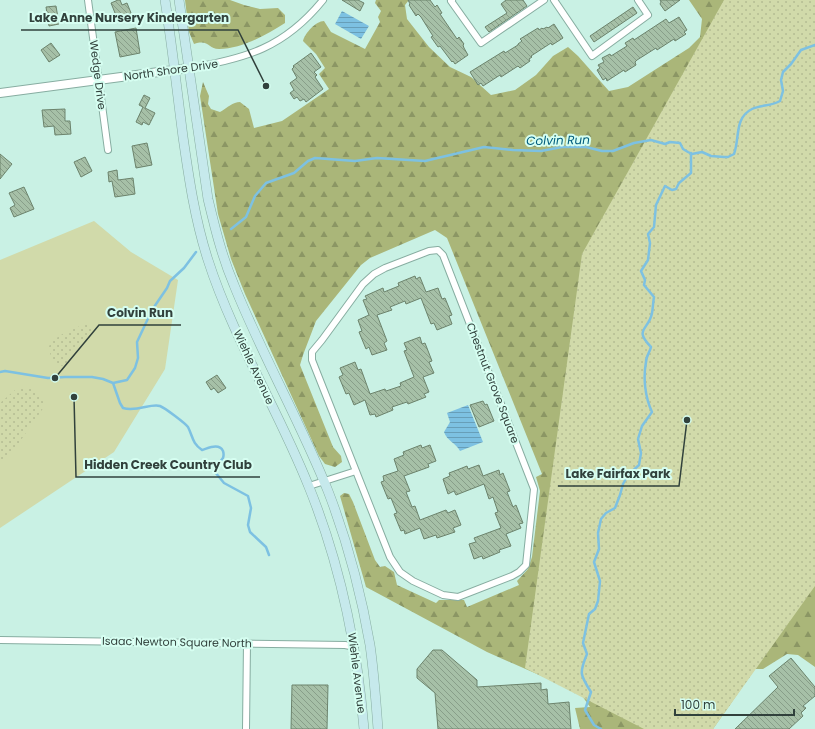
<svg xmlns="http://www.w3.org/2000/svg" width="815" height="729" font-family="Poppins,sans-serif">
	<defs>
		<pattern id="forest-firs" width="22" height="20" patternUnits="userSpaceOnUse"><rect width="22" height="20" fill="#aab679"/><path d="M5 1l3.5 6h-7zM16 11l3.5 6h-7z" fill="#8b9664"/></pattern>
		<pattern id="park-dots" width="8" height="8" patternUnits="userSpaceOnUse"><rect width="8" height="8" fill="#d1daaa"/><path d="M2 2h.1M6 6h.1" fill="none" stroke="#b4bc93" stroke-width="1.8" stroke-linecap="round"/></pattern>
		<pattern id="water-rules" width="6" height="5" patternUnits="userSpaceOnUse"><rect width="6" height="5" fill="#7dc1e2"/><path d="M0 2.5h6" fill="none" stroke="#679eb8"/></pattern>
		<pattern id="building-back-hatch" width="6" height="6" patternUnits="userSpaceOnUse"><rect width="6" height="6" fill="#a6c0a7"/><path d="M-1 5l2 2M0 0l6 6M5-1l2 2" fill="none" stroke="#889e89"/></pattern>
	</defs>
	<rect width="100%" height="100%" fill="#c9f1e4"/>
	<path fill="#d1daaa" d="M94,221L131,252L178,280L165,369L114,452L0,528V260Z"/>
	<path fill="url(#forest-firs)" d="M185,0H230L244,5L260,9L278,8L285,15V23C266,35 242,49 219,49C208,49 209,39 194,44L189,32Z
		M376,0H409L405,5L407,19L429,47L450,67L471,77L491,95L515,90L536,75L553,56L568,47L578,56L609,91L628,87L689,48L700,37L702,19L689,0H815V667L798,655L787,654L763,669H755L713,729H580L575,708L590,707L580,693L487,652L366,587L340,496L344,493L349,494L353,502L375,560L380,567L385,566L394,572L397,585L436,603L439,600H464L467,607L519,585L517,581L528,569L532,557L540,491L536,477L542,474L447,238L435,230L370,258L361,265L316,321L303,355L300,365L333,447L341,456L342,462L335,467L325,464L319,456L245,294L231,259L218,214L200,96L203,82L209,96L208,104L211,109L220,112C227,108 233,102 240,102L249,109L254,128L282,121L329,89L319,74L325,68L316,54L303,41C305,33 316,21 324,21L331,32L365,49L380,22L378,17L381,11L375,3Z"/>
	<path fill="url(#park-dots)" d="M724,0H815V586L713,729H644L525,668L582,254Z
		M86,323H88L92,327C91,342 84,344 72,350L66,365L60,366L53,361L48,348C55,334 73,330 86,323Z
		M24,387C34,387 44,397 44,407L14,450L0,461V403L15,390Z"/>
	<path fill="url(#water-rules)" d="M342,11L369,26L361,39L335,24Z
		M468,405L483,442L460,451C456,443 447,441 444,432L450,422L447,413Z"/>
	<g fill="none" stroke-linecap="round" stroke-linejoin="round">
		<path stroke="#7dc1e2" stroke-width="2.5" d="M231,229L246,217L255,196L266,183L294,173L308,161L315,158L355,161L377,158L425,161L484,147L513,150L541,151L562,147H586L602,151H613L634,143L651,140L665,144L670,142L680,143L683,149L688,152L692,154L702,152L711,156L724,157H728L734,154C740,138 734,118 752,109C760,105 772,106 780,101L783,91L781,80L783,72L791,64L801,50L815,45
			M0,372L5,371L48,378L65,377H92L103,379L113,383L127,380L135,368L138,358L137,342L152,310L167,288L170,281L184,268L196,252
			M113,383L120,403L123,408C137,412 151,403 160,406C165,408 185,423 188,427C193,437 192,443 202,450C209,448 219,443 223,451C224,454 224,455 223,458C220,463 215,466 215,472L224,483L248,496L251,508L248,525L250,532L266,547L269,555
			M601,729L594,725L585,710L591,692C580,675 579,673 587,654L583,643L589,614L595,609L598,601L600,581L594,562L599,549L598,533L601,519L606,513L615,508L620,495L623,484L628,475L639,465L641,453L638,439L642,426L652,412C645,397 643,378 646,362C646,356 650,352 651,347C633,329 649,330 652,313C653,308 653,302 654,297L644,285L645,280L641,271L648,260L650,243L648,234L654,227L656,205L665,186L672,190L676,189L679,183L691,173V153"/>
	</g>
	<path fill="url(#building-back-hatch)" stroke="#6c836c" d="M118,0H120L122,5L127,3L131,13L117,18L111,3Z
		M342,0H358L364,3L360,11Z
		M408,0H430L435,7L437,5L442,13L440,14L457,39L459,37L464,44L463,45L464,48L468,55L455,64L453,61L452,62L440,46L438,47L431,37L433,36L431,33L421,17L418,14L416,16L409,5L410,4Z
		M506,0H523L527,6L489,32L485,27L507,13L501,4Z
		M660,0H680L665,11L660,4L661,2Z
		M56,6L59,24L49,26L46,7Z
		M633,7L637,13L594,42L590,36Z
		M679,17L687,30L684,32L686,34L675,41L674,39L657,50L656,48L637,60L635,62L636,65L625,72L624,70L607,81L606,78L603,80L597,70L600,68L598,65L604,62L602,58L610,54L611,56L627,46L625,43L633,38L634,40L666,19L669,23Z
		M554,24L563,38L552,45L551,43L531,56L532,57L529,59L530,61L520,68L518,66L501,77L500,75L483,86L481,83L478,85L470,72L504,51L505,53L518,45V44L522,41L520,39L538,28L539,30L542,28L543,29L547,27L548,28Z
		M136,28L140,53L120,57L115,32Z
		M51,43L60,55L49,62L41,50Z
		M311,53L321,67L314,72L317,75L315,77L323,89L306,102L304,99L300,101L297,97L294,99L290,93L294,90L290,83L297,78L292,69L294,67L293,66Z
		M144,95L150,98L145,108L155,113L149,125L143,122L142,125L136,122L143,107L139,105Z
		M65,109V121H70L71,134L55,135L54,126L44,127L42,110Z
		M147,143L152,165L136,168L132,146Z
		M0,154L12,164L0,179Z
		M85,157L92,171L81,177L74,162Z
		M117,170L118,180L133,178L135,194L115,197L112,181L109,182L108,172Z
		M24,187L34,209L14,217L10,208L15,205L9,193Z
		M415,276L416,279L420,277L426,292L438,288L442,299L445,298L452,315L449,316L452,324L437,330L434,323L431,324L421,298L406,304L405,301L390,307L392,310L377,315L387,341L384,343L387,350L372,355L369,347L366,349L359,332L362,331L358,320L369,315L363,300L367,299L365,296L383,288L384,292L399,286L398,283Z
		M420,337L422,344L425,343L432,361L429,362L434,373L423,377L429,392L424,394L426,397L408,404L407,402L392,407L393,410L376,417L375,414L370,415L365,400L354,405L349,393L346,394L339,377L343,375L340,368L355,362L358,370L361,369L370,394L385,389L386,391L401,386L400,383L414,377L404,351L407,350L404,343Z
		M217,375L226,388L218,393L214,388L211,390L206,382Z
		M483,401L485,405L487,404L494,421L479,427L470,405Z
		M421,445L422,448L430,445L436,461L428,464L429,467L404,476L410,491L406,492L412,507L415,506L420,520L446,510L448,513L455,510L461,525L453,528L455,532L437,538L436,535L424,539L420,528L405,534L404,530L401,531L394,514L397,513L391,498L388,499L381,482L384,481L383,476L398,471L394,459L404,455L403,452Z
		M479,465L483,476L499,470L500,475L503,473L510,491L507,492L513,507L516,505L523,523L519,524L521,528L506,534L511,546L499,550L500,552L483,559L482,556L474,559L469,544L476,542L474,538L501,528L495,513L498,512L493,497L489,499L484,484L456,495L454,491L448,494L443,479L450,476L449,473L457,470L467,466L468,469Z
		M433,650H442L477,680V687L541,683V690L547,689L548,704L569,702L571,729H438L435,693L417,678V669Z
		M791,658L815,687V696L803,706L806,708L801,713L803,716L789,729H735L778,687L769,676Z
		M292,685H328L327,729H291Z"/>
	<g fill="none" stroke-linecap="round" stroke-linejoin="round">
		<g stroke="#87ada1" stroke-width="8">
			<path id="minor" d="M88,0L108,150
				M452,0L451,1L481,43L544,0
				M554,0L592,56L648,15L638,0
				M189,68C246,59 285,47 323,0
				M438,250L443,255L534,489L526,565L519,572L512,576L458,597L443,595L413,581L400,572L390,557L312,360V352L322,340L363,284L374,274L385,268L429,251Z
				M309,486L356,471
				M0,640L345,645L355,647
				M246,729L247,643"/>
		</g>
		<g stroke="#87ada1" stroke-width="10">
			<path id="tertiary" d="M0,93L189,68"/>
		</g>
		<g stroke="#87ada1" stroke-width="10">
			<path id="secondary" d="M165,0C172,45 177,91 183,137C189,179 195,220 208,260C233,338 279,411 309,487C341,566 357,645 364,729
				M179,0L208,199C215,228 222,257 234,285C262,355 300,421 328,491C347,540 361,593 370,645C374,673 376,701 378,729"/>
		</g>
		<use href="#minor" stroke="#fff" stroke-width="6"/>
		<use href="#tertiary" stroke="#fff" stroke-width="8"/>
		<use href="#secondary" stroke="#c6e9ec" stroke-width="9"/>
	</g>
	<g text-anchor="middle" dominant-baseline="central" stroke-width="4" stroke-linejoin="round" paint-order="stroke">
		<g font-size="11" fill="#31413c" stroke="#d6fef1">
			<text transform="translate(171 70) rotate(-8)">North Shore Drive</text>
			<text transform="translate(98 75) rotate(83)">Wedge Drive</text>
			<text transform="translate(254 367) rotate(65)">Wiehle Avenue</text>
			<text transform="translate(493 383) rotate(69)">Chestnut Grove Square</text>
			<text transform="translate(177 642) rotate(1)">Isaac Newton Square North</text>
			<text transform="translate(357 673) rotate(83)">Wiehle Avenue</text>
		</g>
		<g font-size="12" font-style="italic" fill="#005c7d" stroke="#d6fef1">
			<text transform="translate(558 140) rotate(-1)">Colvin Run</text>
		</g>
	</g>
	<path fill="none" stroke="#31413c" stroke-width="1.5" d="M266 86L238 30H21M55 378L99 325H181M74 397L76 477H260M687 420L679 486H558"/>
	<g fill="#31413c" stroke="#d6fef1" stroke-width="1.5">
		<circle cx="266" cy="86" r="4"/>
		<circle cx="55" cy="378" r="4"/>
		<circle cx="74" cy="397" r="4"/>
		<circle cx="687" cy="420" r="4"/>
	</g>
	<g font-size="12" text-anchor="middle" font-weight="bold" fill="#31413c" stroke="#d6fef1" stroke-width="4" stroke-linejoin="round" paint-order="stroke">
		<text x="129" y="22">Lake Anne Nursery Kindergarten</text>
		<text x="140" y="317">Colvin Run</text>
		<text x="168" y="469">Hidden Creek Country Club</text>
		<text x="618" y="478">Lake Fairfax Park</text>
	</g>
	<path d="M675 709v6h119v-6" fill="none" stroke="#31413c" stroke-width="2"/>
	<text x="681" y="709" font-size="12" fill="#31413c" stroke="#d6fef1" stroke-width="3" paint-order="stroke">100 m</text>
</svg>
